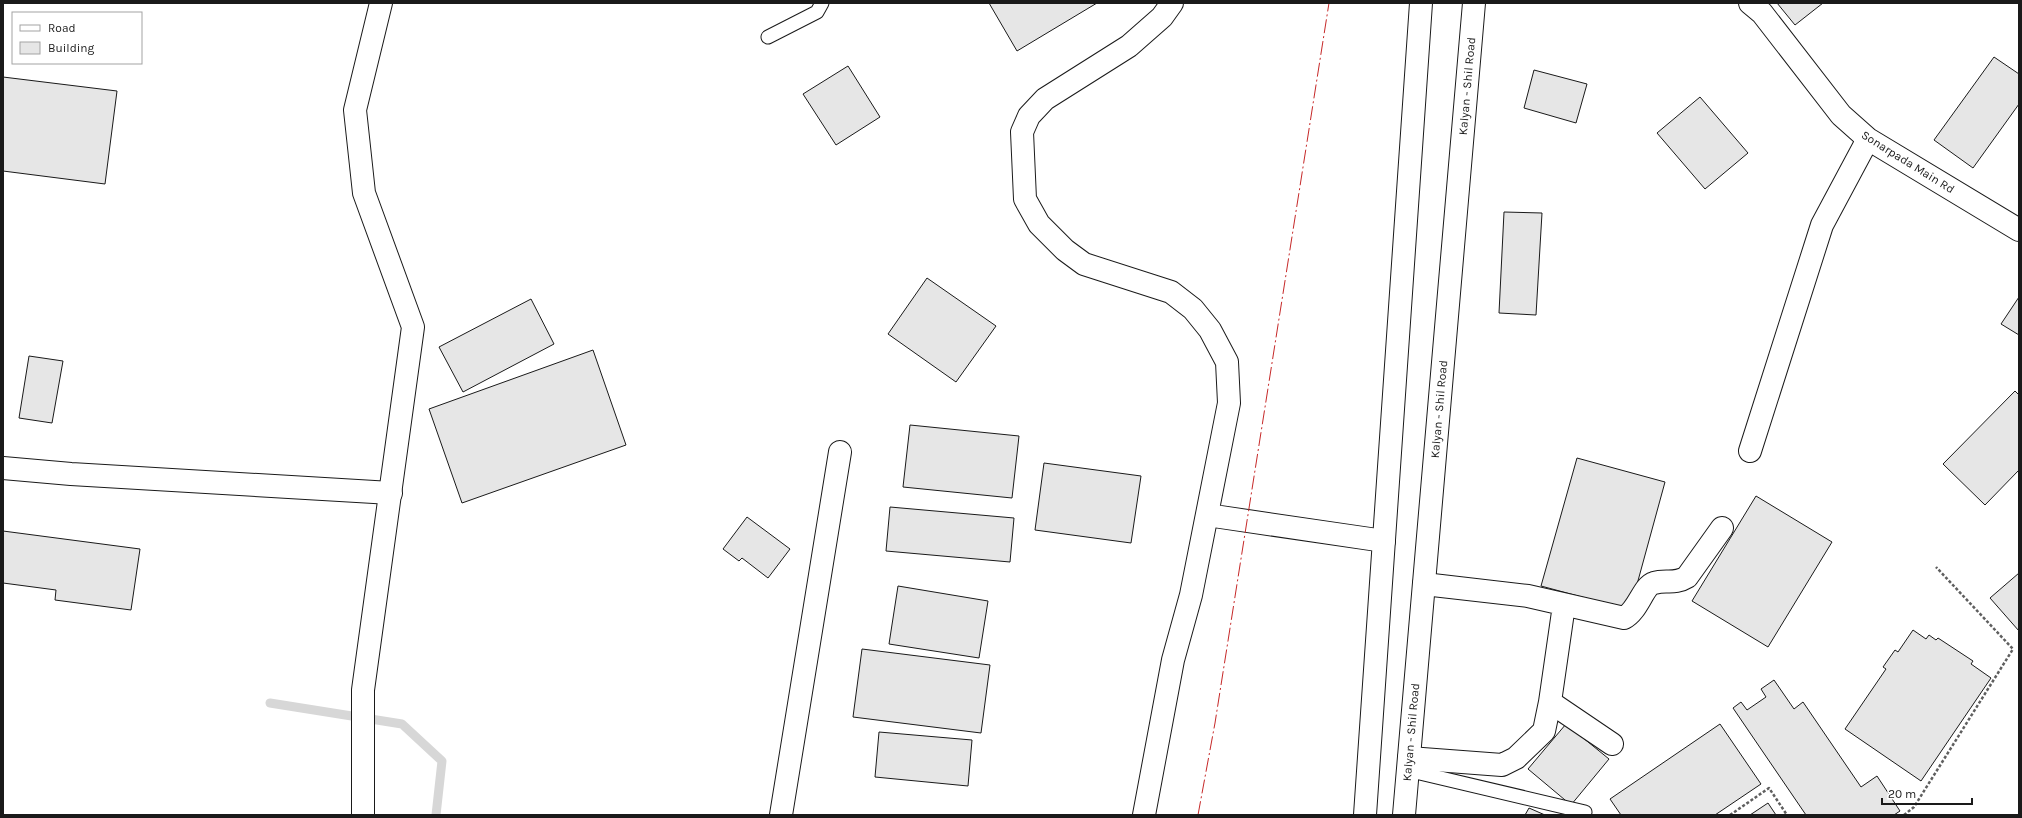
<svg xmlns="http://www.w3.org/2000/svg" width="2022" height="818" font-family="Karla,sans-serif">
	<rect width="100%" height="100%" fill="#fff"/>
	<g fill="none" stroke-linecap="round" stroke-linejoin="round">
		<path stroke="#d7d7d7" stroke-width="9" d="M270,703L402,724L442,761L436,815"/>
	</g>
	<path fill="#e6e6e6" stroke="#1a1a1a" d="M989,3H1097L1017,51Z
		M1777,3H1823L1795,25Z
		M1994,57L2019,74V104L1973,168L1934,140Z
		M848,66L880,117L836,145L803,94Z
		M1534,70L1587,84L1576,123L1524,108Z
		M3,77L117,91L105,184L3,171Z
		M1700,97L1748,153L1705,189L1657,133Z
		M1504,212L1542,213L1536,315L1499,313Z
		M927,278L996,326L956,382L888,334Z
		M2019,297V335L2001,324Z
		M531,299L554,344L463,392L439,347Z
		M593,350L626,445L462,503L429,409Z
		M29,356L63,361L52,423L19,418Z
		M2015,391L2019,395V470L1985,505L1943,464Z
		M910,425L1019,436L1012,498L903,487Z
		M1577,458L1665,482L1630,610L1541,586Z
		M1044,463L1141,476L1131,543L1035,530Z
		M1756,496L1832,542L1768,647L1692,601Z
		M890,507L1014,518L1010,562L886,551Z
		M747,517L790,549L768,578L742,558L739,561L723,549Z
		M3,531L140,549L131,610L55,600L56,590L3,583Z
		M2019,573V631L1990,598Z
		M898,586L988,601L979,658L889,644Z
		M1913,630L1926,639L1929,635L1936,640L1938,638L1973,661L1971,664L1991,678L1921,781L1845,729L1886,669L1883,667L1895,650L1898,652Z
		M862,649L990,665L981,733L853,717Z
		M1774,680L1794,709L1803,702L1861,787L1877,776L1900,811L1894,815H1806L1733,708L1741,702L1747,710L1766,697L1761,689Z
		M1566,724L1609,759L1571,805L1528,769Z
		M1720,724L1761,784L1715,815H1621L1610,799Z
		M879,732L972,740L968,786L875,777Z
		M1768,803L1776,815H1750Z
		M1529,808L1545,815H1525Z"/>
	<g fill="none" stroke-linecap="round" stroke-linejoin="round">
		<g stroke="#1a1a1a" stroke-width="15">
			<path id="lane" d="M768,37L817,12L822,3
				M1407,770L1585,812"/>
		</g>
		<g stroke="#1a1a1a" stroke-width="24">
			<path id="street" d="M1750,3L1762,13L1841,115L1868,139L2019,230
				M1750,451L1822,225L1868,139
				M3,468L71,474L391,493
				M1207,515L1384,541
				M1424,584L1528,596L1624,618C1638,611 1643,586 1654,583C1666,579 1674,585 1687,577L1722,528
				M1550,702L1612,744
				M1409,758L1502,765L1516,758L1544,731L1550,702L1564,605
				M781,815L840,452
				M1144,815L1173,660L1191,595L1229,403L1227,362L1210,330L1193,309L1171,292L1084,264L1065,250L1039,224L1025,199L1022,132L1029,116L1045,99L1129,46L1162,17L1172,3"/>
		</g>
		<g stroke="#1a1a1a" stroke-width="24">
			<path id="secondary" d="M363,815V690L413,327L364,193L355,110L381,3"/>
		</g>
		<g stroke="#1a1a1a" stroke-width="24">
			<path id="primary" d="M1365,815L1421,3
				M1404,815L1474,3"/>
		</g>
		<path stroke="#5f5f5f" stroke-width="2.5" stroke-dasharray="3 2" stroke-linecap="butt" d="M1730,815L1769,788L1787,815
			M1904,815L1914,807L2013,649L1936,567"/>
		<use href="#lane" stroke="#fff" stroke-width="13"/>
		<use href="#street" stroke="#fff" stroke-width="22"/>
		<use href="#secondary" stroke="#fff" stroke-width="22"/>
		<use href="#primary" stroke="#fff" stroke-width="22"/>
		<path stroke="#c62828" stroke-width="1" stroke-dasharray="14 3 2 3" stroke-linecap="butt" d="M1198,815L1215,723L1329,3"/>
	</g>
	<g text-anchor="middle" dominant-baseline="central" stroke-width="3" stroke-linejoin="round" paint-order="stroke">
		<g font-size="12" fill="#1a1a1a" stroke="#fff">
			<text transform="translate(1467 86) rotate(-85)">Kalyan - Shil Road</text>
			<text transform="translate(1908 162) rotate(32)">Sonarpada Main Rd</text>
			<text transform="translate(1439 409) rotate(-85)">Kalyan - Shil Road</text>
			<text transform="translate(1411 732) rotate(-85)">Kalyan - Shil Road</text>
		</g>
	</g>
	<rect width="2022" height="818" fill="none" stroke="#1a1a1a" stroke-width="8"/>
	<rect x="12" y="12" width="130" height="52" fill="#ffffff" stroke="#a3a3a3"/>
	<rect x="20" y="25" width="20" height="6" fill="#ffffff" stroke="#a3a3a3"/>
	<text x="48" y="32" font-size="12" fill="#1a1a1a">Road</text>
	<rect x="20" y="42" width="20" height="12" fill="#e6e6e6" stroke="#a3a3a3"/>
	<text x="48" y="52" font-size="12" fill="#1a1a1a">Building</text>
	<path d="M1882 798v6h90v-6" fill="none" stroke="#1a1a1a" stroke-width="2"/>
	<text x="1888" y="798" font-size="12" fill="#1a1a1a" stroke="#ffffff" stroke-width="3" paint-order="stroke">20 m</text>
</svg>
